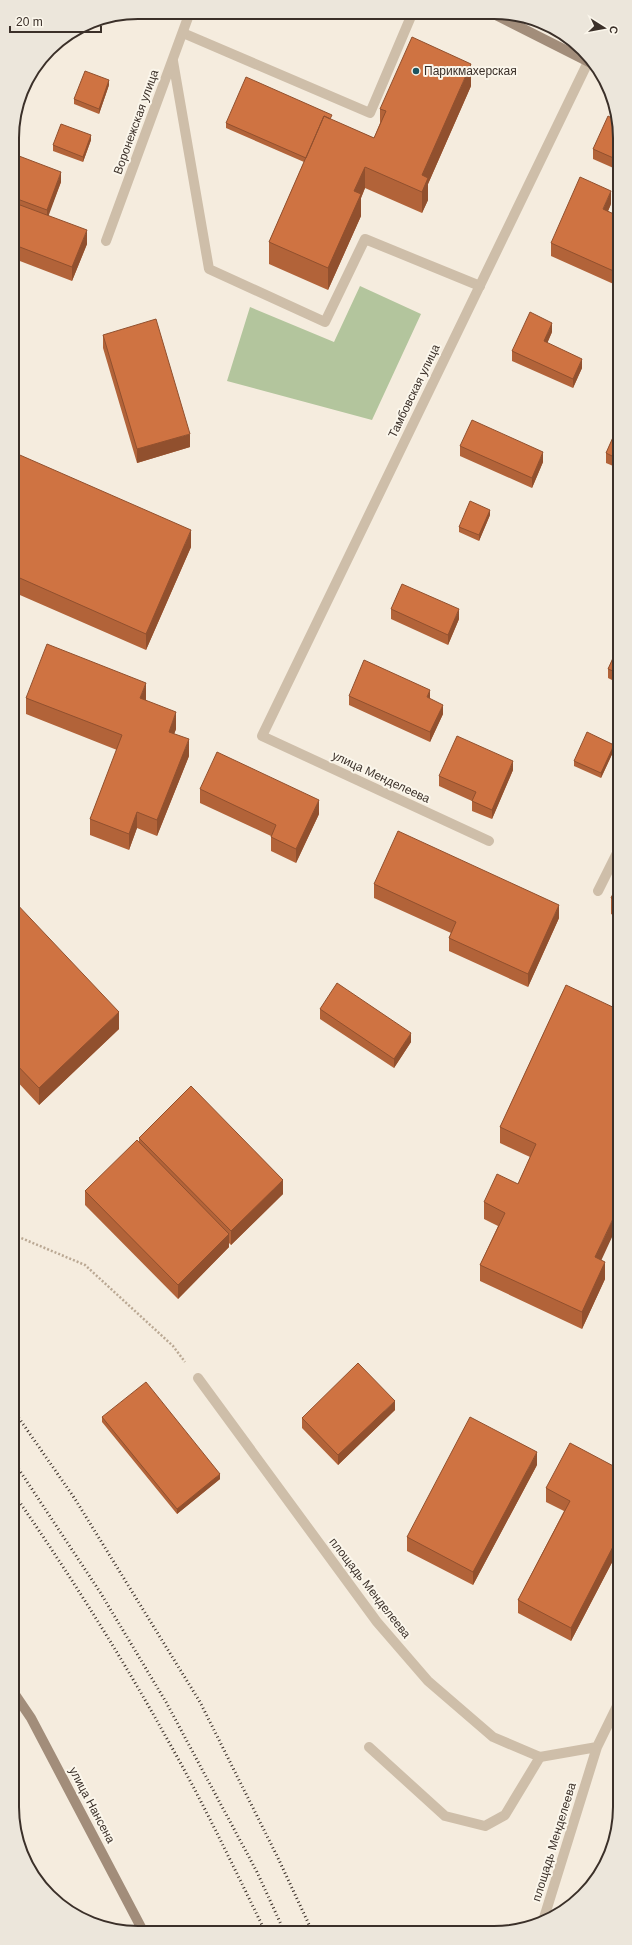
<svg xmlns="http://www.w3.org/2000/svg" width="632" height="1945" font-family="Helvetica,sans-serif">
	<rect width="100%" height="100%" fill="#f5ecde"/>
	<path fill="#b3c59d" d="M360,286L421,314L372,420L227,381L250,307L334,342Z"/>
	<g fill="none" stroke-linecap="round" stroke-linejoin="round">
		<path stroke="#baa893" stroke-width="2.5" stroke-dasharray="2 2" stroke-linecap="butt" d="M14,1235L85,1265L173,1346L185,1362"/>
		<path stroke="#cebea9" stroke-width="10" d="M183,33L370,113L412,14
			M173,61L209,269L325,322L365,239L480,286
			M369,1747L445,1816L485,1826L505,1815L540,1757"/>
		<path stroke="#cebea9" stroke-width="10" d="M106,241L190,12
			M489,841L262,736L590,58
			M598,891L619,849
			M198,1378L377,1622L428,1681L493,1737L540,1757L597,1747L543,1921
			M597,1747L620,1700"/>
		<path stroke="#a28d7a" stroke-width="10" d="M494,14L595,65
			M14,1693L31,1718L143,1931"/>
		<path stroke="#3b3029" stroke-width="3" stroke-dasharray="1 3" stroke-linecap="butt" d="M14,1411L75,1499L200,1702L278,1858L312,1931
			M14,1462L100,1592L166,1702L257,1872L284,1931
			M14,1494C68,1572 120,1654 166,1737C202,1800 233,1866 265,1931"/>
	</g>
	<path fill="#b26339" d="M109,85L99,114L74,104V99Z
		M471,86L428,184V200L422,213L365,188L361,198V216L328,290L269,264V242L304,162L226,128V123L332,120L374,138L380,123V109Z
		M618,121V170L593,159V149Z
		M91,140L83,162L53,151V145Z
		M12,172L61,182L48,215L87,244L72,281L12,258Z
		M611,204L608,211L618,216V286L551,256V243Z
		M552,332L547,343L582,368L573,388L512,361V351Z
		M103,335L190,447L137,463L103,348Z
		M618,426V468L606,463V453Z
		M460,446L543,462L532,488L460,456Z
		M13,452L191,547L146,650L13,592Z
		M490,515L479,541L459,532V527Z
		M391,609L459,619L448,645L391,619Z
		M618,647V683L608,678V669Z
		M349,696L430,699L443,714L430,742L349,705Z
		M26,698L146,699V700L176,729L174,734L189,756L157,836L137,828L129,850L90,835V819L117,750L26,714Z
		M614,750L601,778L574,766V761Z
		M513,770L492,819L472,811V801L439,786V776Z
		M200,789L319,814L296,863L271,851V836L200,803Z
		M619,881V918L611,914V898Z
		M374,884L559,918L528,987L449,951V938L451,933L374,898Z
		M13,900L119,1029L39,1105L13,1077Z
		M566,985L601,1260L605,1279L582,1329L480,1281V1265L498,1226L484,1219V1202L518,1184L530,1157L500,1143V1127Z
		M320,1009L411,1042L394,1068L320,1019Z
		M139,1138L283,1194L231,1245L229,1243V1247L178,1299L85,1205V1191L139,1142Z
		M395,1410L338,1465L302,1428V1418Z
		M102,1417L220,1479L177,1514L102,1422Z
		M537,1465L473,1585L407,1551V1537Z
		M619,1469V1549L571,1641L518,1613V1600L564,1511L546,1502V1488Z"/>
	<path fill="#91502e" d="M471,64V86L428,184V200L422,213V175Z
		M109,80V85L99,114V109Z
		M19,124V129L12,143V138Z
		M91,135V140L83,162V157Z
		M365,167V188L361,198V216L328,290V268L354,191Z
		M61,172V182L47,220V210Z
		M611,191V204L603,223V209Z
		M87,230V244L72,281V267Z
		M552,323V332L544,351V341Z
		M582,359V368L573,388V379Z
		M190,434V447L137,463V449Z
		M543,452V462L532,488V478Z
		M490,510V515L479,541V535Z
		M191,530V547L146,650V634Z
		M459,609V619L448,645V635Z
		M146,683V699L140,714V698Z
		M430,690V699L427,697Z
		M443,705V714L430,742V732Z
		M176,712V729L169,748V732Z
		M189,739V756L157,836V820Z
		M614,745V750L601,778V773Z
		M513,761V770L492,819V810Z
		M319,800V814L296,863V849Z
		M137,812V828L129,850V834Z
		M559,905V918L528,987V974Z
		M119,1012V1029L39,1105V1088Z
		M411,1033V1042L394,1068V1059Z
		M283,1180V1194L231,1245V1231Z
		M619,1206V1222L595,1274V1257Z
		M229,1234V1247L178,1299V1285Z
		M605,1262V1279L582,1329V1312Z
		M395,1401V1410L338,1465V1455Z
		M537,1452V1465L473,1585V1572Z
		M220,1474V1479L177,1514V1509Z
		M619,1535V1549L571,1641V1628Z"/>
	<path fill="#cf7342" stroke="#91502e" d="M412,37L471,64L422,175L428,178L422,192L365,167L354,191L361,194L328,268L269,242L324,116L374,138L386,111L380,109Z
		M85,71L109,80L99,109L74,99Z
		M246,77L332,115L330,119L324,116L306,158L226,123Z
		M608,116L618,121V160L593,149Z
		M14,122L19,124L12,138V129Z
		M61,124L91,135L83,157L53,145Z
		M19,156L61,172L47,210L12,197V172Z
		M580,177L611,191L603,209L618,216V273L551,243Z
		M12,202L87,230L72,267L12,244Z
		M530,312L552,323L544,341L582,359L573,379L512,351Z
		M156,319L190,434L137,449L103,335Z
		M472,420L543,452L532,478L460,446Z
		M618,426V459L606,453Z
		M13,452L191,530L146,634L13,575Z
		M470,501L490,510L479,535L459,527Z
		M402,584L459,609L448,635L391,609Z
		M47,644L146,683L140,698L176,712L169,732L189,739L157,820L137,812L129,834L90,819L122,735L26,698Z
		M618,647V673L608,669Z
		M364,660L430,690L427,697L443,705L430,732L349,696Z
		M587,732L614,745L601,773L574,761Z
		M457,736L513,761L492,810L472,801L476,792L439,776Z
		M217,752L319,800L296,849L271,837L276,825L200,789Z
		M398,831L559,905L528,974L449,938L456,922L374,884Z
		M619,881V902L611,898Z
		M13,900L119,1012L39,1088L13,1061Z
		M337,983L411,1033L394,1059L320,1009Z
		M566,985L619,1010V1206L595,1257L605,1262L582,1312L480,1265L505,1213L484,1202L497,1174L518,1184L536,1144L500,1127Z
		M191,1086L283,1180L231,1231L139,1138Z
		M137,1140L229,1234L178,1285L85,1191Z
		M358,1363L395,1401L338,1455L302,1418Z
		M146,1382L220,1474L177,1509L102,1417Z
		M470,1417L537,1452L473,1572L407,1537Z
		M570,1443L619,1469V1535L571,1628L518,1600L570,1501L546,1488Z"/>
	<circle fill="#1b5460" stroke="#fbf6eb" stroke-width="1.5" cx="416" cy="71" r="4"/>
	<g text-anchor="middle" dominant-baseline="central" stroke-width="4" stroke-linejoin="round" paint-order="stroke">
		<g font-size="12" fill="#3b3029" stroke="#fbf6eb" text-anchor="start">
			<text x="424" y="71">Парикмахерская</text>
		</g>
		<g font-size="12" fill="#3b3029" stroke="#fbf6eb">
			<text transform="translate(136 122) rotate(-70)">Воронежская улица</text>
			<text transform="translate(414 391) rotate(-64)">Тамбовская улица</text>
			<text transform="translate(381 777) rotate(25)">улица Менделеева</text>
			<text transform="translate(370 1588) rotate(52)">площадь Менделеева</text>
			<text transform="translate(92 1805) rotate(62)">улица Нансена</text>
			<text transform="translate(554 1842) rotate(-73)">площадь Менделеева</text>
		</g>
	</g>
	<path d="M0 0H632V1945H0ZM138 19H494A119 119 0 0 1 613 138V1807A119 119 0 0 1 494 1926H138A119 119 0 0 1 19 1807V138A119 119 0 0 1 138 19Z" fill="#ece6db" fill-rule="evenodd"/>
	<path fill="none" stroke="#3b3029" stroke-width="2" d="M138 19H494A119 119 0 0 1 613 138V1807A119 119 0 0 1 494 1926H138A119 119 0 0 1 19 1807V138A119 119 0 0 1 138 19Z"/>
	<g transform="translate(604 28) rotate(101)" stroke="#fbf6eb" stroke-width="3" paint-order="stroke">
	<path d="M0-3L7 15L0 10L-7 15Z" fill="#3b3029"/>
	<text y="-6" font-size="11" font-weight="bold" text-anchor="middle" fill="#3b3029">С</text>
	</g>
	<path d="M10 26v6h91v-6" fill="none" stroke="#3b3029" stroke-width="2"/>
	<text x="16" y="26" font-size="12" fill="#3b3029" stroke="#fbf6eb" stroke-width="3" paint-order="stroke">20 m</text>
</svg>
